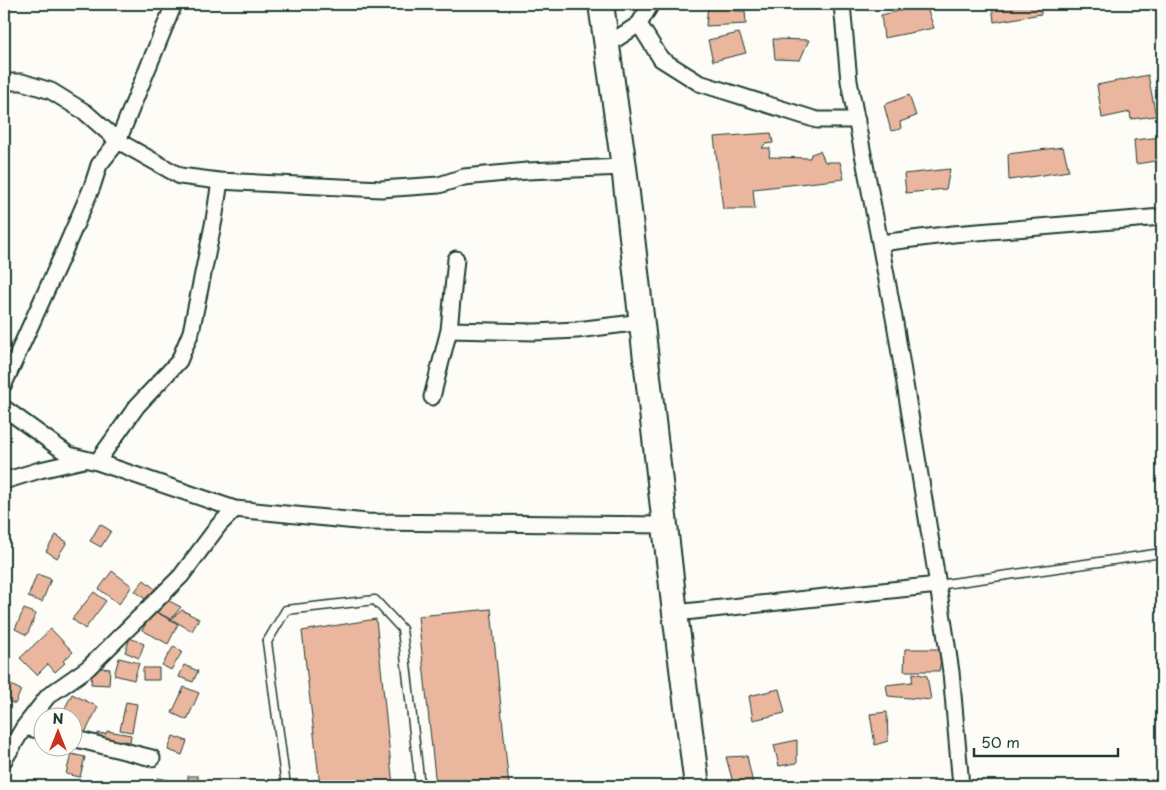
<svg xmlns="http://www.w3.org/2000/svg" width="1166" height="790" font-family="'Playpen Sans',sans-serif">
	<rect width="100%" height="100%" fill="#fdfcf7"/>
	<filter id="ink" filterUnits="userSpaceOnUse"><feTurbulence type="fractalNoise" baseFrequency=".02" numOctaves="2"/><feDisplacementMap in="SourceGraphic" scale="10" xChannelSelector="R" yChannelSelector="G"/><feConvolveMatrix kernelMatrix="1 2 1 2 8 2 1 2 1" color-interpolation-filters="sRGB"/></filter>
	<g filter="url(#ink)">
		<path fill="#ebb69e" stroke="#1f3d34" d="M708,4H737L734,11H745L746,24L706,26Z
			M992,4H1041V14L994,22Z
			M1105,4H1130L1105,7Z
			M926,5L934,28L884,38L881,15Z
			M739,33L746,53L713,61L708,40Z
			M773,39L809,40L800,60L775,59Z
			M1148,75L1156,116L1131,119L1130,112L1102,118L1097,85Z
			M909,95L916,116L900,122L901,129L891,131L884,105Z
			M771,133L773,143L765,144L762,148H770L769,157L810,158L811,154L820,151L825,162H840L844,179L753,189L755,209H723L714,137Z
			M1162,137V160L1136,164L1134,140Z
			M1063,147L1069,171L1009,180L1008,154Z
			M950,169L946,189L906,193L904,174Z
			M100,524L111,531L101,547L90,541Z
			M56,535L67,542L57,558L46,551Z
			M112,571L132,586L119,604L99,589Z
			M37,574L51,579L42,602L28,597Z
			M144,580L155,589L145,599L135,591Z
			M94,592L106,601L85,629L72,619Z
			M163,598L181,607L171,619L154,611Z
			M24,609L36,614L27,635L15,629Z
			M491,609L509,786H436L418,616Z
			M182,610L199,619L192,631L171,619Z
			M154,611L178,624L168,644L142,630Z
			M376,619L393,786H320L302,631Z
			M51,629L73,652L63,661L65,663L55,672L48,664L37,675L20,658Z
			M130,638L144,644L139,658L125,652Z
			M174,646L182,652L171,670L162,665Z
			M905,649H943L939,671H904Z
			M119,658L139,663L134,680L114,675Z
			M184,665L198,671L193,682L179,677Z
			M93,667L110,669L109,685L91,684Z
			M143,668H159V680H143Z
			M913,673L927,676L931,700L888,696L886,685L912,682Z
			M7,683L21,690L15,704L4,699V690Z
			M184,687L199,693L187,720L172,713Z
			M779,689L785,713L753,720L749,696Z
			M72,694L98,707L84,735L72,729V718H60Z
			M126,702L137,704L132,732L120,730Z
			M887,712L888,741L875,745L870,714Z
			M107,731L131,735L130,742L125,741L123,749L96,744L98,733L106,734Z
			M173,736L187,741L182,755L168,750Z
			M797,740V763L779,766L774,745Z
			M71,754L85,757L80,777L66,774Z
			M747,756L753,784L734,786L726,757Z
			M188,776H198V786H188Z
			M157,778L174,781L172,786H156Z
			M933,781L954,785V786H932Z"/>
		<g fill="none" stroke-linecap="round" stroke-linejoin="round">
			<g stroke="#1f3d34" stroke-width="11">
				<path id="service" d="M938,585L1162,553
					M286,786L267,642L286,610L375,600L402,629L420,786"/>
			</g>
			<g stroke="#1f3d34" stroke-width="19">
				<path id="minor" d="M842,4L849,81L880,243L953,234L1162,217
					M639,24L661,59L699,83L817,120H857
					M607,45L639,24L651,4
					M4,82H22L51,91L85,112L118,141L180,176L219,181L381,189L439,185L464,177L527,171L624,167
					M880,243L895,323L938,585L951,672L961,786
					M456,259L449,330L535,332L577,330L642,322
					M4,384L62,256L92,187L99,165L118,141L174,4
					M432,397L449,330
					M4,408L69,455L97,462L235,509L367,522L665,525
					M97,462L137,406L179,361L191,332L214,220L220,181
					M4,481L40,470L84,460
					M675,613L938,585
					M24,727L42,731
					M72,738L152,758
					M4,760L24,727L48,696L88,668L181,576L219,525L235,509"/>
			</g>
			<g stroke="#1f3d34" stroke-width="28">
				<path id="primary" d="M601,4L624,167L675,613L697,786"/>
			</g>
			<use href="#service" stroke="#fdfcf7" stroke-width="8"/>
			<use href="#minor" stroke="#fdfcf7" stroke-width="15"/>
			<use href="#primary" stroke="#fdfcf7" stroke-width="24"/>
		</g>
	</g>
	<rect width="1166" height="790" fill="none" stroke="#fdfcf7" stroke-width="20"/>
	<rect x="10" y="10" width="1146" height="770" fill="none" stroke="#1f3d34" stroke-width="2" filter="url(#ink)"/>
	<g transform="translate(58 732)"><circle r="24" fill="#fdfcf7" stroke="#a4b0a9"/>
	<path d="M0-4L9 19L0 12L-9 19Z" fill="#c8321e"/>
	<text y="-8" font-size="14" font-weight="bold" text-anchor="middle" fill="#1f3d34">N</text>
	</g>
	<path d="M974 748v8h144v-8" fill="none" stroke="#1f3d34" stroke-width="2.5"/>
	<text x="981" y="748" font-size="15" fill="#1f3d34" stroke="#fdfcf7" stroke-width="4" paint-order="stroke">50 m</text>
</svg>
